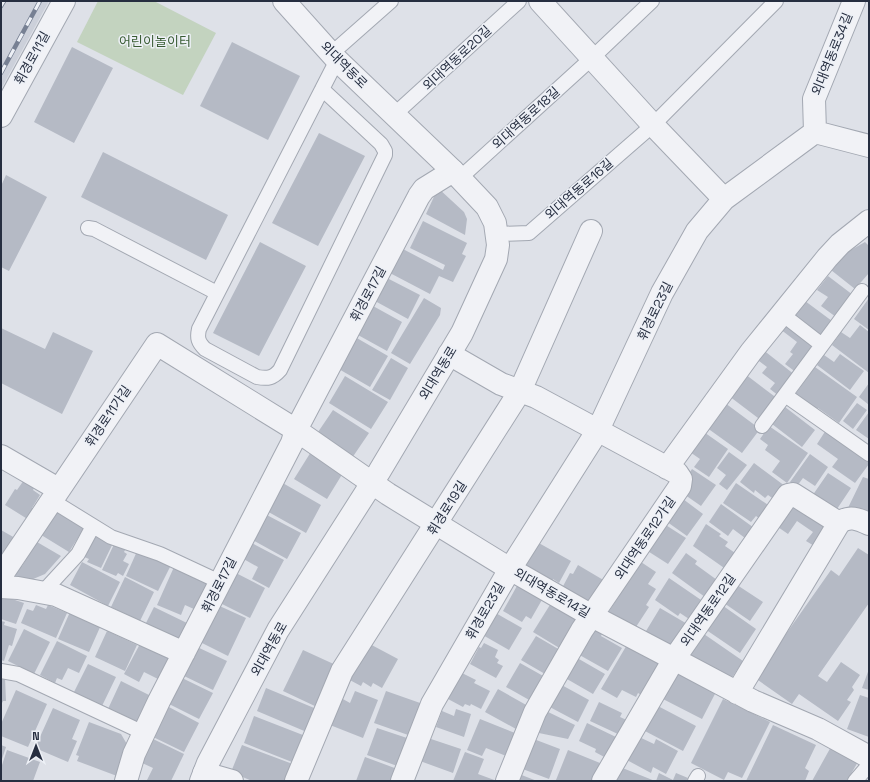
<svg xmlns="http://www.w3.org/2000/svg" width="870" height="782" font-family="'Space Grotesk','Noto Sans KR',sans-serif">
	<rect width="100%" height="100%" fill="#dee1e8"/>
	<path fill="#ccd0da" d="M1,1H49L1,89Z"/>
	<path fill="#c3d3bf" d="M98,1H154L216,33L183,95L77,42Z"/>
	<path fill="#b5bac5" d="M232,42L300,76L268,140L200,106Z
		M72,47L113,68L74,143L34,122Z
		M319,133L365,156L318,246L272,223Z
		M103,152L228,215L206,260L81,197Z
		M6,175L47,197L9,271L1,267V186Z
		M438,188L464,212L467,219L465,235L426,214Z
		M423,221L467,243L462,254L466,256L453,282L439,276L430,294L388,272L401,248L443,270L445,265L410,248Z
		M260,242L306,266L259,356L213,333Z
		M865,242L869,246V273L855,289L831,270L844,254Z
		M828,276L853,295L836,317L821,306L828,297L817,290Z
		M387,278L420,295L408,319L375,301Z
		M424,298L441,308L440,315L410,364L391,353Z
		M801,298L832,321L820,337L789,313Z
		M869,298V330L854,319Z
		M373,306L402,322L387,351L358,335Z
		M784,324L816,347L797,373L785,364L793,354L790,352L797,342L780,329Z
		M860,325L869,332V373L832,345L841,332L850,338Z
		M1,328L45,349L53,332L93,351L62,414L1,383Z
		M355,337L388,356L370,387L337,368Z
		M762,349L795,375L779,396L770,389L775,383L762,373L767,367L755,358Z
		M840,354L864,371L850,390L817,365L824,355L834,362Z
		M391,358L408,368L390,400L372,390Z
		M815,367L857,397L839,423L818,408L816,412L794,396Z
		M745,374L778,399L762,421L729,396Z
		M345,376L388,402L371,429L329,403Z
		M869,383V405L859,397Z
		M721,400L760,429L742,453L703,425Z
		M857,403L867,410L853,429L843,421Z
		M785,407L815,430L802,447L772,424Z
		M333,410L369,433L352,458L316,435Z
		M869,412V439L856,430Z
		M769,426L808,453L787,483L772,472L780,461L765,450L768,445L760,439Z
		M701,430L728,449L709,477L694,467L700,459L687,450Z
		M826,430L869,456V464L855,483L832,467L838,459L817,444Z
		M314,447L346,468L327,499L294,479Z
		M729,452L747,465L727,490L719,484L726,475L717,468Z
		M810,454L828,467L815,486L803,478L797,486L790,482Z
		M754,463L789,489L779,503L768,495L765,498L755,490L754,493L740,482Z
		M692,469L716,485L701,506L678,490Z
		M828,473L851,488L835,512L810,499Z
		M863,477L869,479V518L846,512Z
		M24,480L35,486L33,490L40,495L32,508L35,509L29,520L5,505L15,489L17,490Z
		M281,482L321,505L306,533L265,510Z
		M736,483L774,509L764,522L756,516L751,522L723,503Z
		M679,496L703,514L687,536L663,519Z
		M793,498L832,524L816,547L806,541L813,532L797,521L788,534L775,525Z
		M721,504L757,530L749,541L733,529L728,536L709,522Z
		M53,509L84,528L69,552L38,533Z
		M263,513L301,533L287,559L249,538Z
		M661,522L686,538L668,564L643,548Z
		M706,524L721,534L719,536L728,542L725,546L738,555L727,570L693,546Z
		M1,530L15,538L3,557L1,555Z
		M100,533L114,541L101,568L87,562L89,559L82,556L95,536L98,537Z
		M116,540L127,546L124,552L127,554L123,561L129,564L123,576L118,573L116,576L102,570Z
		M248,541L284,560L269,588L252,579L258,567L240,557Z
		M37,542L61,556L45,574L26,582L11,573L18,563L22,566Z
		M537,542L571,561L559,583L553,579L549,588L524,566Z
		M858,548L869,555V603L818,676L827,682L841,662L860,675L852,687L854,690L847,700L851,702L838,721L799,694L792,704L755,678L831,570L839,576Z
		M138,549L171,565L158,591L126,576Z
		M686,553L697,561L695,564L717,580L705,597L672,573Z
		M638,560L656,572L648,584L656,589L646,605L649,607L634,630L608,613L619,596L616,594Z
		M82,562L120,582L108,606L70,585Z
		M578,565L605,581L590,606L561,590L570,573L573,574Z
		M174,567L213,584L196,610L185,605L181,615L157,605Z
		M232,571L265,588L250,618L216,601Z
		M125,577L154,592L140,621L111,607Z
		M669,578L704,602L692,621L680,613L678,616L655,600Z
		M734,583L763,602L750,621L721,601Z
		M518,584L543,598L531,619L526,616L522,622L503,611Z
		M1,599H12L24,603L16,624L1,619Z
		M553,600L585,620L561,649L533,632Z
		M213,603L246,618L228,656L196,640Z
		M719,603L756,629L740,653L702,627Z
		M36,605L46,609L48,605L67,613L56,638L21,623L27,609L33,611Z
		M154,607L189,624L181,640L143,629Z
		M660,608L689,625L672,651L643,636Z
		M70,612L101,625L89,652L58,639Z
		M494,612L522,628L509,650L481,634Z
		M1,621L5,622L4,625L17,629L12,646L9,645L4,661L1,660Z
		M592,626L603,632L601,636L622,648L608,671L576,653Z
		M24,629L50,642L34,674L8,661Z
		M107,631L137,645L125,671L95,657Z
		M701,632L743,661L727,685L685,656Z
		M536,636L560,650L545,674L521,660Z
		M57,641L87,656L79,673L68,668L62,680L57,678L55,683L40,675Z
		M141,642L171,658L160,680L144,672L139,682L124,674Z
		M366,642L398,659L382,688L373,683L371,687L363,682L361,686L346,678Z
		M484,643L498,650L495,657L499,660L497,663L503,666L496,678L470,664L479,647L481,648Z
		M628,643L664,664L648,699L638,693L636,697L622,690L617,698L601,689Z
		M195,646L227,661L213,690L182,675Z
		M303,650L338,666L319,708L283,691Z
		M572,655L605,674L593,694L560,675Z
		M520,663L545,677L531,701L506,687Z
		M88,664L116,677L102,706L74,692Z
		M676,669L717,690L702,719L661,698Z
		M869,669V690L862,688Z
		M462,673L476,680L474,683L490,691L481,709L471,704L470,706L465,704L463,707L448,699Z
		M1,678H5L6,701H3L1,705Z
		M182,678L213,693L199,719L169,704Z
		M121,681L151,696L138,724L108,709Z
		M558,683L589,700L578,722L546,705Z
		M266,688L319,710L309,733L257,711Z
		M498,689L528,706L516,729L485,712Z
		M16,690L47,704L28,747L1,736V724Z
		M355,691L378,700L363,738L330,725L341,698L350,703Z
		M386,691L423,704L411,736L374,723Z
		M860,695L869,698V737L847,729Z
		M723,699L770,722L742,778L728,772L724,780L691,763Z
		M599,702L622,713L620,717L631,722L620,735L590,721Z
		M656,705L696,726L683,751L643,730Z
		M167,706L199,723L184,752L151,736Z
		M53,708L80,720L72,739L77,741L68,762L35,748Z
		M456,709L471,714L464,737L436,727L442,711L454,716Z
		M544,710L575,725L568,739L534,732Z
		M254,716L308,737L297,764L244,743Z
		M480,719L520,735L511,758L486,748L482,756L467,750Z
		M89,722L121,734L128,746L117,776L77,761L79,756L76,755Z
		M587,723L618,738L608,759L595,752L596,749L579,741Z
		M773,725L816,745L805,768L809,771L805,781H746Z
		M377,728L410,739L400,767L367,755Z
		M637,736L654,744L656,739L678,751L666,774L653,767L651,773L625,759Z
		M151,738L184,754L171,781L147,780L153,768L140,762Z
		M428,738L461,749L453,773L420,761Z
		M531,738L560,749L549,779L520,768Z
		M1,745L6,747L1,762Z
		M242,745L298,766L292,781H252L231,772Z
		M832,745L859,760L847,781H812Z
		M7,750L40,762L33,781H1V768Z
		M568,750L600,763L592,781L556,780Z
		M465,752L484,759L478,774L497,781H453Z
		M365,757L400,770L396,781H356Z
		M620,767L655,781H614Z
		M659,773L673,780L676,773L688,778L686,781H656Z
		M519,774L537,781H516Z"/>
	<g fill="none" stroke-linecap="round" stroke-linejoin="round">
		<g stroke="#a3a8b2" stroke-width="16">
			<path id="service" d="M331,54L391,1
				M322,89L381,144L385,151V155L280,370C273,378 268,379 257,377L205,349C198,342 197,338 199,329L337,60
				M395,114L519,1
				M460,178L592,58L652,1
				M88,228L94,229L217,293
				M498,234L529,233L653,125L776,1
				M782,314L822,345
				M785,395L869,454
				M762,426L862,291
				M51,500L111,537L160,554L220,582
				M43,592L78,554L93,526
				M1,671L18,674L144,733
				M695,781L698,776
				M855,781L869,765"/>
		</g>
		<g stroke="#a3a8b2" stroke-width="24">
			<path id="minor" d="M540,1L653,125L724,199
				M1,116L64,1
				M815,132L814,99L854,1
				M815,132L869,146
				M449,354L501,384L536,397L677,473L681,479L680,486L582,630L535,712L507,781
				M1,456L58,489
				M667,468L751,352L827,258L840,244L869,221
				M1,576L157,344L296,430L388,494L510,569L592,616L674,659L753,701L818,729L869,757
				M1,587L18,588L56,595L184,653
				M737,693L839,523C849,515 858,519 869,524
				M204,773L232,781
				M126,781L134,754L159,701L292,443L296,430L419,196L424,189L453,171
				M296,781L342,671L520,391L591,231
				M402,781L432,704L510,569L598,430L662,293L697,231L724,199L815,132
				M603,781L674,659L788,495L793,494L839,523"/>
		</g>
		<g stroke="#a3a8b2" stroke-width="24">
			<path id="tertiary" d="M201,781L208,763L278,630L379,472L462,333L496,259L498,245L495,223L487,207L453,171L337,60L284,1"/>
		</g>
		<use href="#service" stroke="#f1f2f6" stroke-width="14"/>
		<use href="#minor" stroke="#f1f2f6" stroke-width="22"/>
		<use href="#tertiary" stroke="#f1f2f6" stroke-width="22"/>
		<g stroke="#778093" stroke-width="4.5">
			<path id="rail" d="M1,6L4,1
				M1,73L40,1"/>
		</g>
		<use href="#rail" stroke="#edf0f6" stroke-width="3" stroke-dasharray="9" stroke-linecap="butt"/>
	</g>
	<g text-anchor="middle" dominant-baseline="central" stroke-width="3" stroke-linejoin="round" paint-order="stroke">
		<g font-size="13" fill="#395c33" stroke="#edf0f6">
			<text x="155" y="41">어린이놀이터</text>
		</g>
		<g font-size="13" fill="#262e40" stroke="#edf0f6">
			<text transform="translate(832 54) rotate(-68)">외대역동로34길</text>
			<text transform="translate(32 58) rotate(-61)">휘경로11길</text>
			<text transform="translate(457 58) rotate(-43)">외대역동로20길</text>
			<text transform="translate(344 65) rotate(45)">외대역동로</text>
			<text transform="translate(526 118) rotate(-42)">외대역동로18길</text>
			<text transform="translate(579 189) rotate(-41)">외대역동로16길</text>
			<text transform="translate(368 294) rotate(-62)">휘경로17길</text>
			<text transform="translate(655 311) rotate(-64)">휘경로23길</text>
			<text transform="translate(438 373) rotate(-59)">외대역동로</text>
			<text transform="translate(108 416) rotate(-56)">휘경로11가길</text>
			<text transform="translate(447 508) rotate(-58)">휘경로19길</text>
			<text transform="translate(645 538) rotate(-56)">외대역동로12가길</text>
			<text transform="translate(219 585) rotate(-63)">휘경로17길</text>
			<text transform="translate(552 593) rotate(30)">외대역동로14길</text>
			<text transform="translate(708 610) rotate(-55)">외대역동로12길</text>
			<text transform="translate(485 611) rotate(-60)">휘경로23길</text>
			<text transform="translate(269 649) rotate(-61)">외대역동로</text>
		</g>
	</g>
	<rect width="870" height="782" fill="none" stroke="#262e40" stroke-width="4"/>
	<g transform="translate(36 746)" stroke="#edf0f6" stroke-width="3" paint-order="stroke">
	<path d="M0-3L7 15L0 10L-7 15Z" fill="#262e40"/>
	<text y="-6" font-size="11" font-weight="bold" text-anchor="middle" fill="#262e40">N</text>
	</g>
</svg>
